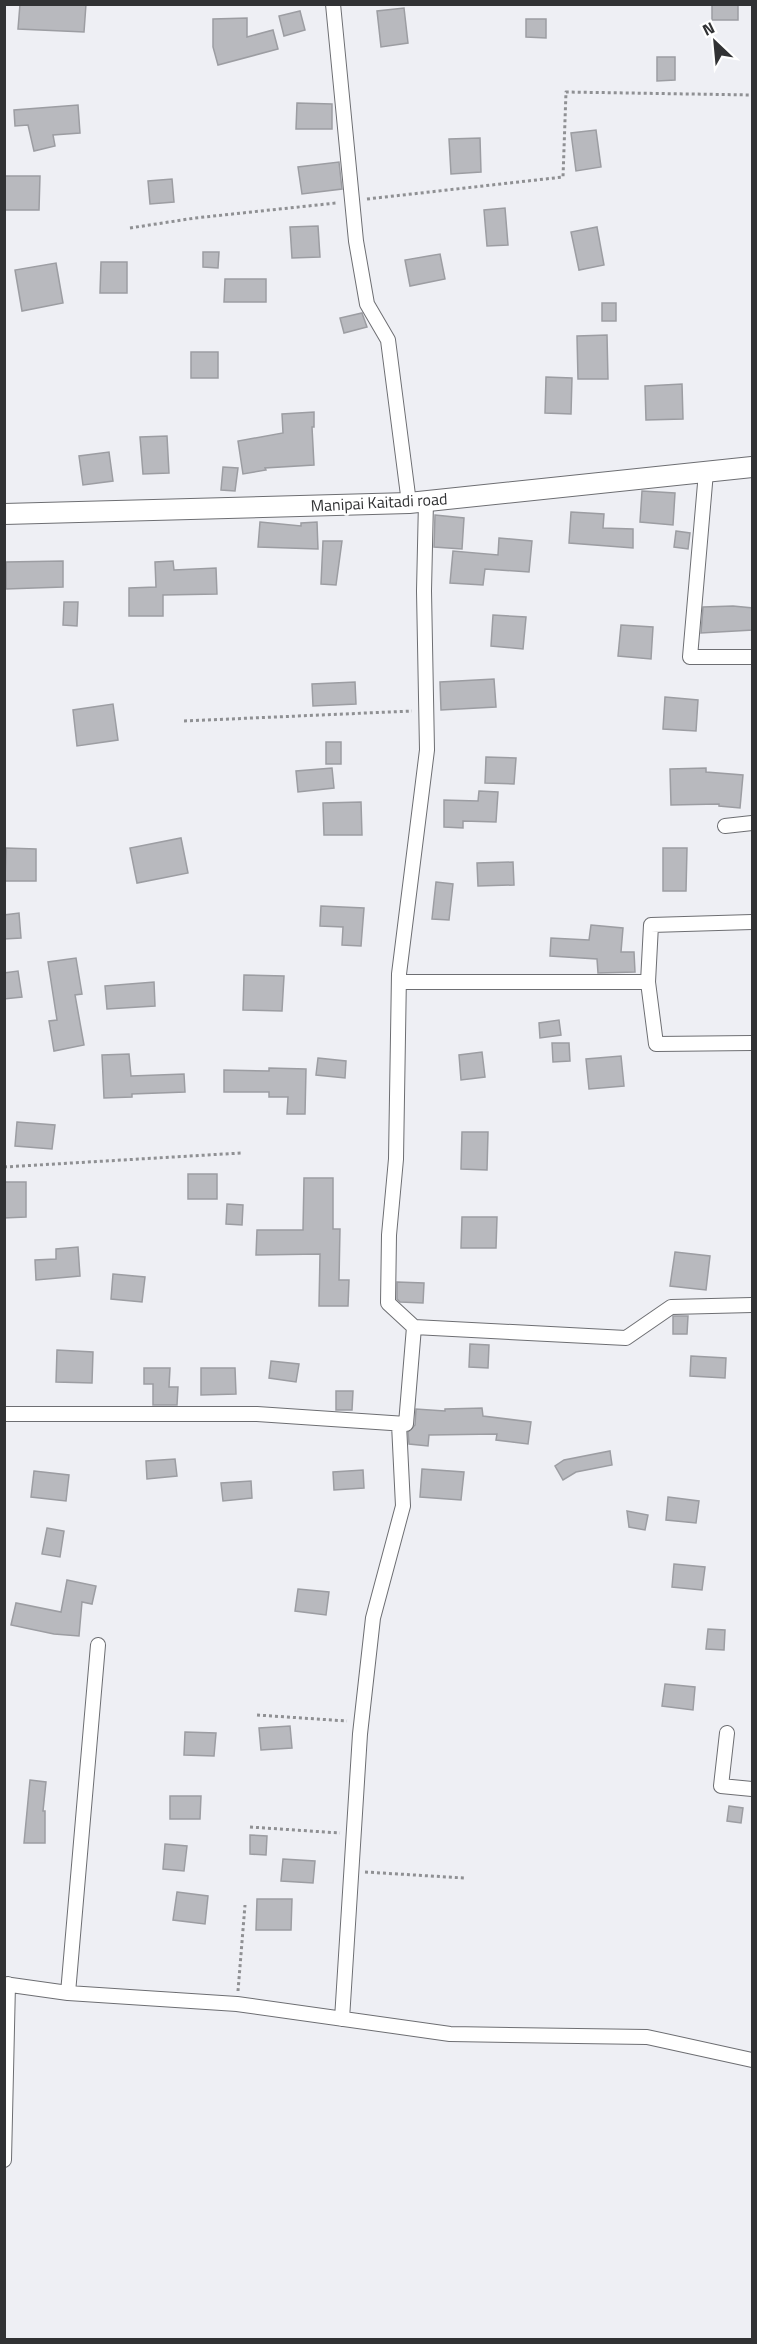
<svg xmlns="http://www.w3.org/2000/svg" width="757" height="2344" font-family="'Titillium Web',sans-serif">
	<rect width="100%" height="100%" fill="#eeeff4"/>
	<path fill="#b8b9be" stroke="#9c9da2" stroke-width="1.5" d="M20,4H86L84,32L18,29Z
		M712,4H738V20H712Z
		M404,8L408,43L381,47L377,11Z
		M300,11L305,30L284,36L279,16Z
		M247,18V37L273,30L278,49L218,65L213,47V19Z
		M526,19H546V38L526,37Z
		M657,57H675V80L657,81Z
		M297,103L332,104V129H296Z
		M78,105L80,133L53,135L55,146L34,151L28,125L15,126L14,110Z
		M596,130L601,167L576,171L571,133Z
		M480,138L481,172L451,174L449,139Z
		M339,162L342,189L302,194L298,167Z
		M5,176H40L39,210H4Z
		M172,179L174,202L150,204L148,181Z
		M505,208L508,245L487,246L484,210Z
		M318,226L320,257L292,258L290,227Z
		M597,227L604,265L579,270L571,232Z
		M203,252H219L218,268L203,267Z
		M440,254L445,279L410,286L405,260Z
		M101,262H127V293H100Z
		M56,263L63,303L22,311L15,270Z
		M225,279H266V302H224Z
		M602,303H616V321H602Z
		M362,313L367,327L344,333L340,318Z
		M607,335L608,379H578L577,336Z
		M191,352H218V378H191Z
		M546,377L572,378L571,414L545,413Z
		M682,384L683,419L646,420L645,386Z
		M314,412V427H312L314,465L265,468L266,470L243,474L238,441L283,433L282,414Z
		M167,436L169,473L143,474L140,437Z
		M109,452L113,481L83,485L79,456Z
		M223,467L238,468L235,491L221,490Z
		M642,491L675,493L673,525L640,522Z
		M571,512L604,514L603,528L633,529V548L569,543Z
		M435,515L464,518L462,549L434,547Z
		M260,522L301,526V523L317,522L318,549L258,547Z
		M676,531L690,533L688,549L674,547Z
		M499,538L532,541L529,572L485,569L483,585L450,583L453,551L498,555Z
		M323,541H342L336,585L321,584Z
		M63,561V587L6,589V562Z
		M173,561L174,570L216,568L217,594L163,595V616H129V588L156,587L155,562Z
		M64,602H78L77,626L63,625Z
		M733,606L753,608V630L701,633L703,607Z
		M493,615L526,617L523,649L491,646Z
		M621,625L653,627L651,659L618,656Z
		M494,679L496,707L441,710L440,682Z
		M355,682L356,704L313,706L312,684Z
		M665,697L698,700L696,731L663,729Z
		M113,704L118,740L77,746L73,710Z
		M326,742H341V764H326Z
		M486,757L516,758L514,784L485,783Z
		M332,768L334,788L298,792L296,771Z
		M706,768V772L743,775L740,808L719,806V804L671,805L670,769Z
		M479,791L498,792L496,822L463,821V828L444,827V800L478,801Z
		M361,802L362,835H324L323,803Z
		M181,838L188,873L137,883L130,848Z
		M6,848L36,849V881H5Z
		M663,848H687L686,891H663Z
		M513,862L514,885L478,886L477,863Z
		M436,882L453,884L449,920L432,919Z
		M321,906L364,908L361,946L342,945L343,927L320,926Z
		M19,913L21,938L4,939V915Z
		M591,925L623,928L621,952H634L635,972L598,973L597,959L550,956L551,938L589,940Z
		M76,958L82,994L75,995L84,1045L54,1051L49,1021L57,1020L48,962Z
		M18,971L22,997L4,999V973Z
		M244,975L284,976L282,1011L243,1010Z
		M154,982L155,1006L107,1009L105,986Z
		M559,1020L561,1035L540,1038L539,1023Z
		M552,1043H569L570,1061L553,1062Z
		M482,1052L485,1077L461,1080L459,1055Z
		M129,1054L131,1076L184,1074L185,1092L132,1094V1097L104,1098L102,1055Z
		M621,1056L624,1086L589,1089L586,1059Z
		M318,1058L346,1061L345,1078L316,1075Z
		M269,1068L306,1069L305,1114H287L288,1097H269V1092H224V1070L269,1071Z
		M17,1122L55,1125L52,1149L15,1146Z
		M462,1132H488L487,1170L461,1169Z
		M188,1174H217V1199H188Z
		M304,1178H333V1229H340L339,1280H349L348,1306H319L320,1254L256,1255L257,1230H303Z
		M4,1182H26V1217L4,1218Z
		M227,1204L243,1205L242,1225L226,1224Z
		M462,1217H497L496,1248H461Z
		M78,1247L80,1276L36,1280L35,1260L56,1259V1249Z
		M675,1252L710,1256L706,1290L670,1286Z
		M113,1274L145,1277L142,1302L111,1299Z
		M397,1282L424,1283L423,1303L400,1302L397,1299Z
		M673,1316H688L687,1334H673Z
		M470,1344L489,1345L488,1368L469,1367Z
		M57,1350L93,1352L92,1383L56,1382Z
		M691,1356L726,1358L725,1378L690,1376Z
		M271,1361L299,1364L296,1382L269,1378Z
		M144,1368H170L169,1387H178L177,1405H153V1384H144Z
		M201,1368H235L236,1394L201,1395Z
		M336,1391H353L352,1410H336Z
		M482,1408L483,1416L531,1422L528,1444L496,1440L497,1434L429,1435L428,1446L409,1444L408,1432L415,1425L416,1409L445,1411V1409Z
		M610,1451L612,1465L576,1472L563,1480L555,1466L564,1460Z
		M175,1459L177,1476L147,1479L146,1461Z
		M422,1469L464,1472L461,1500L420,1497Z
		M363,1470L364,1488L334,1490L333,1472Z
		M34,1471L69,1475L66,1501L31,1497Z
		M251,1481L252,1498L223,1501L221,1483Z
		M668,1497L699,1501L696,1523L666,1520Z
		M627,1511L648,1515L645,1530L629,1527Z
		M47,1528L64,1531L60,1557L42,1554Z
		M674,1564L705,1567L702,1590L672,1587Z
		M67,1580L96,1586L92,1604L82,1602L79,1636L54,1634L11,1625L16,1603L61,1612Z
		M298,1589L329,1592L326,1615L295,1611Z
		M708,1629L725,1630L724,1650L706,1649Z
		M665,1684L695,1687L693,1710L662,1706Z
		M290,1726L292,1748L261,1750L259,1728Z
		M185,1732L216,1733L214,1756L184,1755Z
		M30,1780L46,1782L43,1811H45V1843H24Z
		M170,1796H201L200,1819H170Z
		M729,1806L743,1808L741,1823L727,1821Z
		M250,1835L267,1836L266,1855L250,1854Z
		M165,1844L187,1846L184,1871L163,1869Z
		M283,1859L315,1861L313,1883L281,1881Z
		M177,1892L208,1896L205,1924L173,1920Z
		M257,1899H292L291,1930H256Z"/>
	<g fill="none" stroke-linecap="round" stroke-linejoin="round">
		<g stroke="#6d6e72" stroke-width="16">
			<path id="minor" d="M333,4L356,241L367,304L388,340L409,503
				M706,472L690,657H752
				M725,826L752,823
				M399,982H648L656,1044L752,1043
				M648,982L651,925L752,922
				M414,1327L626,1338L671,1307L752,1305
				M4,1414H257L406,1424L414,1327L388,1303L389,1235L396,1159L399,974L427,750L424,591L426,501
				M727,1733L721,1786L752,1789
				M4,1984L68,1993L237,2004L450,2034L647,2037L752,2060
				M68,1993C79,1877 87,1761 98,1645
				M342,2019L360,1734L373,1618L403,1506L399,1424
				M4,2160L8,1984"/>
		</g>
		<g stroke="#6d6e72" stroke-width="22">
			<path id="secondary" d="M4,514L409,503L752,467"/>
		</g>
		<path stroke="#8f9093" stroke-width="3" stroke-dasharray="3 3" stroke-linecap="butt" d="M367,199L563,177L566,92L752,95
			M130,228L195,218L336,203
			M184,721L412,711
			M4,1167L241,1153
			M257,1715L347,1721
			M250,1827L340,1833
			M365,1872L464,1878
			M238,1991L245,1905"/>
		<use href="#minor" stroke="#fff" stroke-width="14"/>
		<use href="#secondary" stroke="#fff" stroke-width="20"/>
	</g>
	<g text-anchor="middle" dominant-baseline="central" stroke-width="5" stroke-linejoin="round" paint-order="stroke">
		<g font-size="16" fill="#313234" stroke="#fff">
			<text transform="translate(379 502) rotate(-3)">Manipai Kaitadi road</text>
		</g>
	</g>
	<rect width="757" height="2344" fill="none" stroke="#313234" stroke-width="12"/>
	<g transform="translate(715 42) rotate(334)" stroke="#ffffff" stroke-width="4.5" paint-order="stroke">
	<path d="M0-4.5L10 22L0 15L-10 22Z" fill="#313234"/>
	<text y="-9" font-size="16" font-weight="bold" text-anchor="middle" fill="#313234">N</text>
	</g>
</svg>
